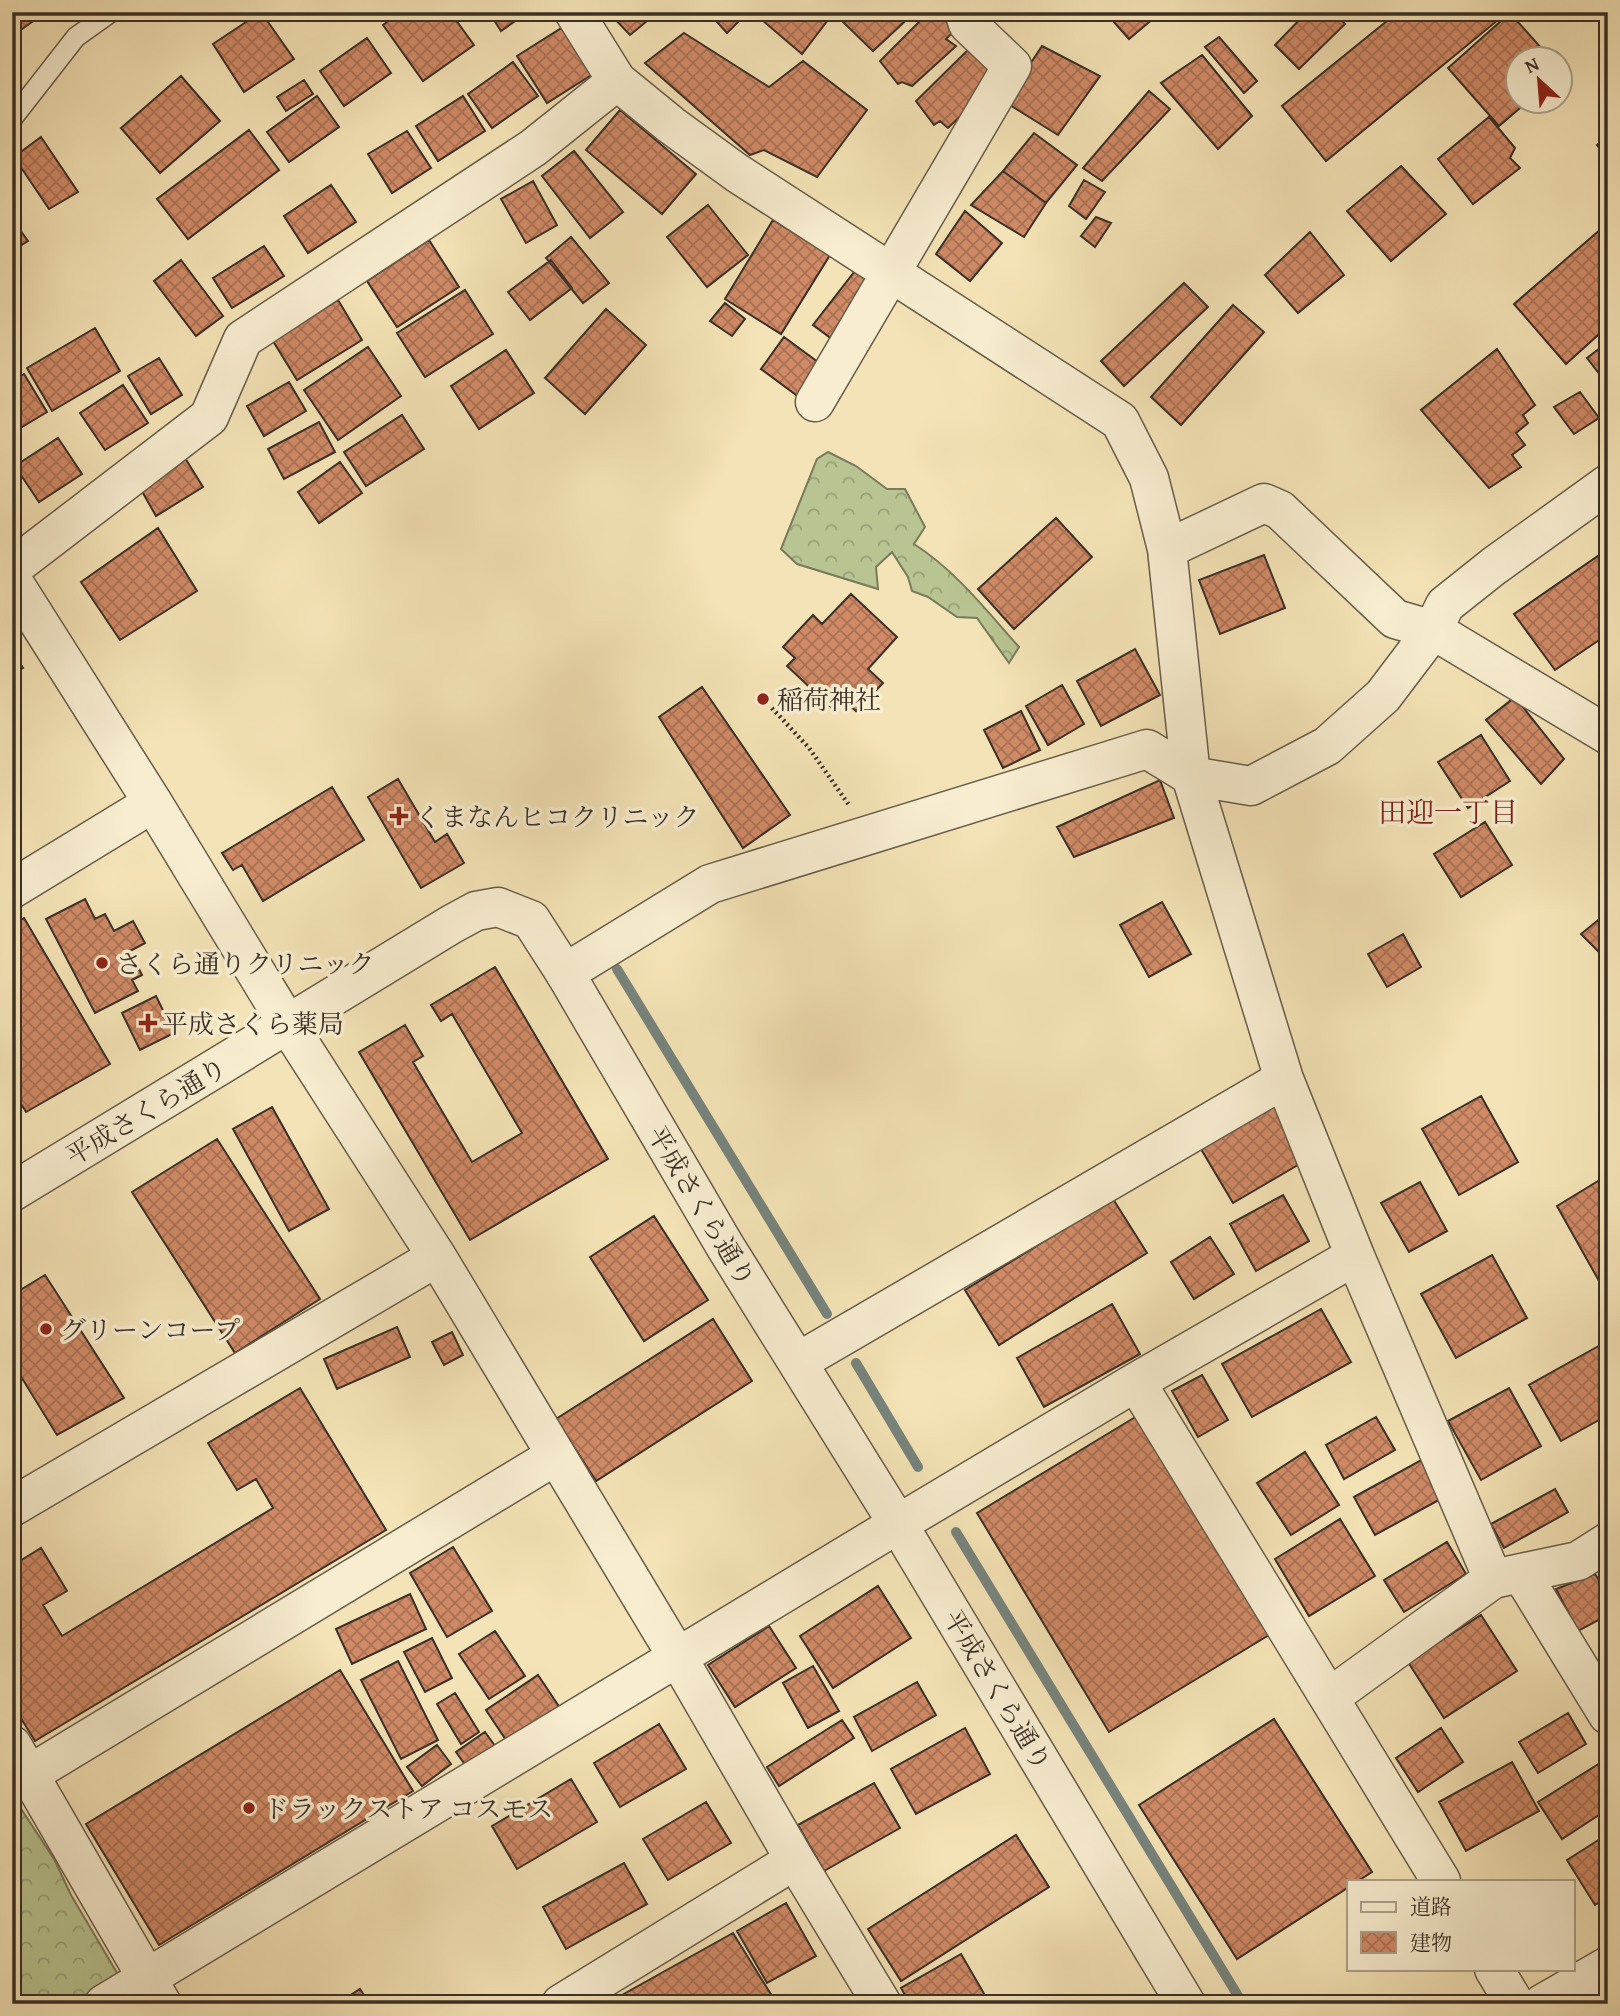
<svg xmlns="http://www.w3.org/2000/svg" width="1620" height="2016" font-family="'Gentium Book Plus','Noto Serif JP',serif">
	<defs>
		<pattern id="forest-crowns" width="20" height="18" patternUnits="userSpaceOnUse" patternTransform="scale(1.75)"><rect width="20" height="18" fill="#b8c491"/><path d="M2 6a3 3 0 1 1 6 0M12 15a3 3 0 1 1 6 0" fill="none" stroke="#97a076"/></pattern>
		<pattern id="building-cross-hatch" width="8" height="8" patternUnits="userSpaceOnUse" patternTransform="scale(1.75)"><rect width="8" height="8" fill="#d08a66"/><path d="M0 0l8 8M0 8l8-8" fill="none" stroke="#aa7154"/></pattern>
	</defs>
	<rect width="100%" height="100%" fill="#f4e3b6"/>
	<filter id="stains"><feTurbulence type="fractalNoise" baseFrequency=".00286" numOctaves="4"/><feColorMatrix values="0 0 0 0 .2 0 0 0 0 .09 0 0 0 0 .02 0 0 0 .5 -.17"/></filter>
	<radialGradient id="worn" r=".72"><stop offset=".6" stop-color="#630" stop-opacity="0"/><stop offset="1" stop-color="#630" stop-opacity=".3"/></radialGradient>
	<path fill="url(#forest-crowns)" stroke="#797a5c" stroke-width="2" d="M828,452L856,466L887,489H905L925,527L914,544C956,571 986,610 1019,647L1009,663L977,618L957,617L928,597L912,591L908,577L892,552L876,567L878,589L797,564L781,549L817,459Z
		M12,1795L54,1859L71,1895L120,1978L78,2004H12Z"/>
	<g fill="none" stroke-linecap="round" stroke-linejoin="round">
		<path stroke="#77847d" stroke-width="10" d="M617,969L827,1314
			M856,1363L918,1467
			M956,1532L1243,2004"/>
	</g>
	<path fill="url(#building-cross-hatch)" stroke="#3a2f27" stroke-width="2" d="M12,12H46L12,36Z
		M261,12L294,59L244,92L213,44Z
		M401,12H450L474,45L423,81L383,25Z
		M489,12H528L501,31Z
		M608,12H658L630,35Z
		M708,12H748L727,33Z
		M770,12H834L802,54L762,20Z
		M849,12H910L913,14L873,51L840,19Z
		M929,12H941L956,29L946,39L956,46L912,86L902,82L898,84L880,61Z
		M1105,12H1161L1129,39Z
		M1307,12H1334L1345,24L1299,69L1275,45Z
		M1398,12H1491L1498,20L1326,161L1282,106Z
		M1510,13L1552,60H1518V102H1527L1499,126L1448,68Z
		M571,22L601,69L547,103L517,56Z
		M684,33L769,87L803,61L867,110L817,177L764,150L750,155L645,63Z
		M1219,37L1257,81L1244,93L1205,47Z
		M367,38L391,73L344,106L320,71Z
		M1042,46L1100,76L1058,135L1005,102Z
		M971,47L992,70L989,89L948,128L940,121L934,125L916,101Z
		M1202,55L1252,116L1218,149L1161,83Z
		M513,62L538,96L492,128L468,94Z
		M181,76L220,121L160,173L121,128Z
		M304,80L313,94L286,111L277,97Z
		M1149,91L1170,109L1102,181L1083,168Z
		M317,96L339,127L289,162L267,132Z
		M463,96L485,131L438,161L416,126Z
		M620,110L696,174L662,214L586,150Z
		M1489,117L1515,148L1510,158L1520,168L1473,204L1438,159Z
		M249,130L279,170L188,239L157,199Z
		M407,131L431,168L392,193L368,154Z
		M1034,133L1077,165L1046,203L1003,171Z
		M41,137L78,192L49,209L14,157Z
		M1608,137V160L1597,145Z
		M574,151L623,212L590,238L542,176Z
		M1401,166L1446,214L1391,261L1347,211Z
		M1003,171L1046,203L1024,237L971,205Z
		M1084,180L1105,192L1086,219L1069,206Z
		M533,181L557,225L526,243L501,199Z
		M331,185L356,222L308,253L284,216Z
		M708,205L748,255L707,287L667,237Z
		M965,211L1002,243L970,281L936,254Z
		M1096,217L1111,223L1095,247L1081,236Z
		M12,219L28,241L12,251Z
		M773,220L830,255L781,334L725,299Z
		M1608,223V326L1566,364L1514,304Z
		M1310,232L1344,275L1298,313L1265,275Z
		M571,237L609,283L583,303L546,258Z
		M429,240L459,287L397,327L367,281Z
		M264,246L284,276L232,308L213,278Z
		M181,260L223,316L196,336L154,281Z
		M551,260L572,288L530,320L508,292Z
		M862,262L874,271L836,342L813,325Z
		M1184,283L1208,307L1124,386L1101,361Z
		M465,290L493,334L425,377L397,333Z
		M338,300L362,340L297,380L273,341Z
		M725,303L745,319L732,336L710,321Z
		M1233,305L1264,332L1181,425L1151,397Z
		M606,309L646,345L585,414L545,378Z
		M95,328L120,371L52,411L27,368Z
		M784,337L826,368L803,400L761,369Z
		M1608,342V385L1587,358Z
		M368,347L401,396L338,440L304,390Z
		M1497,349L1535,405L1523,415L1528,423L1516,433L1525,445L1512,455L1521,467L1489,488L1421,410Z
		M506,350L534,393L479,429L451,386Z
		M159,358L182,395L151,414L128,376Z
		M24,374L47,412L12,433V381Z
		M289,382L306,411L264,436L247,406Z
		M123,385L148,423L105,450L80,413Z
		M1580,392L1599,418L1574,434L1554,407Z
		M402,415L424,449L366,486L344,452Z
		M319,422L335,452L284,479L268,449Z
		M58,438L82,474L39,502L15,466Z
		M185,458L203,487L156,516L139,486Z
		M340,462L362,493L319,523L298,492Z
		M1056,518L1092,557L1014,629L978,589Z
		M158,528L197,591L120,640L81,582Z
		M1608,549V634L1555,670L1514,614Z
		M1264,555L1285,608L1220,634L1199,580Z
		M851,594L897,637L868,669L883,683L856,711L841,698L832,708L787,666L795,658L783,647L813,615L822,624Z
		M1135,649L1160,695L1101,726L1077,681Z
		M12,651L23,668L12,675Z
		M1062,685L1084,724L1048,745L1026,706Z
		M702,687L790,815L743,848L659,717Z
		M1515,697L1564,759L1541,784L1486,720Z
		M1021,711L1040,750L1003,768L984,730Z
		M1481,735L1510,781L1468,808L1438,762Z
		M398,779L435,842L447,834L464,863L421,888L368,797Z
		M1160,780L1174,818L1074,857L1057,827Z
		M332,787L364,840L263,901L242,865L233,870L222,853Z
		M1485,822L1512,865L1461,897L1434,854Z
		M85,899L95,919L105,914L114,931L133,921L145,943L130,951L142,975L132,980L138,991L95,1013L46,919Z
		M1162,902L1191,954L1149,977L1120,925Z
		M1608,912V961L1581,934Z
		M24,918L110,1064L26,1112L12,1089V925Z
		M1403,934L1421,967L1387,987L1368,954Z
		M495,967L608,1159L470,1240L359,1052L405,1025L423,1056L413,1062L472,1162L522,1133L452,1014L441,1021L431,1005Z
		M156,996L174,1033L140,1050L122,1013Z
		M1481,1096L1518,1162L1459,1195L1422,1129Z
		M1276,1105L1308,1159L1233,1203L1201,1149Z
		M272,1107L329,1209L289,1231L233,1129Z
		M217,1139L320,1299L235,1353L132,1192Z
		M1608,1175V1297L1557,1206Z
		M1420,1182L1447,1231L1409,1252L1381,1203Z
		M1283,1195L1309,1241L1256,1271L1230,1224Z
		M1113,1199L1147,1253L999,1345L965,1290Z
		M654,1216L708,1300L644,1341L590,1257Z
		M1210,1237L1234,1274L1194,1299L1171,1262Z
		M1492,1255L1527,1318L1456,1358L1421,1294Z
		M45,1275L124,1398L57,1435L12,1362V1295Z
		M1112,1304L1140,1354L1044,1407L1017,1358Z
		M1321,1309L1351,1362L1252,1417L1222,1364Z
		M713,1319L752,1381L596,1481L556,1419Z
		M397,1327L410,1357L337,1389L324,1359Z
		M452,1332L463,1355L444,1365L432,1342Z
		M1604,1343L1608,1350V1415L1561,1441L1529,1385Z
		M1202,1375L1228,1420L1198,1437L1172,1391Z
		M300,1388L386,1530L35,1741L12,1704V1566L41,1548L67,1591L43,1605L62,1636L273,1508L256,1479L237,1490L208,1443Z
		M1509,1388L1541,1446L1481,1480L1448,1421Z
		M1137,1416L1269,1635L1109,1732L977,1513Z
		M1376,1417L1395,1450L1344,1479L1326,1445Z
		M1305,1452L1339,1505L1291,1535L1257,1483Z
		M1425,1458L1446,1496L1375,1535L1354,1497Z
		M1555,1489L1568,1512L1504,1548L1491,1524Z
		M1340,1519L1375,1576L1309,1616L1275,1559Z
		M1447,1542L1466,1574L1404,1612L1384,1580Z
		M453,1547L492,1611L447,1637L410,1573Z
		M1595,1574L1608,1594V1615L1578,1631L1556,1589Z
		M878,1586L911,1638L833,1688L800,1636Z
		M410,1594L426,1629L352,1664L336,1629Z
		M1481,1615L1517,1671L1444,1718L1408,1662Z
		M769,1626L796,1668L735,1707L708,1665Z
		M495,1631L525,1676L489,1699L459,1654Z
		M432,1638L452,1678L425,1692L404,1652Z
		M398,1661L438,1740L401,1759L361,1680Z
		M813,1666L839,1711L808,1728L783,1683Z
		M340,1670L413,1791L159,1945L86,1824Z
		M538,1675L562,1711L510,1746L486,1710Z
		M917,1682L936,1715L872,1751L854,1717Z
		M455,1693L479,1732L461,1744L437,1704Z
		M1568,1713L1586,1744L1538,1773L1519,1742Z
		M1274,1719L1372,1872L1358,1881H1349V1887L1237,1959L1139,1805Z
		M842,1720L854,1738L779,1786L767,1767Z
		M659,1724L686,1769L620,1807L594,1763Z
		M965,1728L990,1774L916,1814L891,1769Z
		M1441,1728L1463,1762L1418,1792L1396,1758Z
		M485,1732L498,1750L469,1770L456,1752Z
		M437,1745L451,1764L422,1786L407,1767Z
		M1512,1762L1539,1811L1466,1851L1439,1802Z
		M1600,1763L1608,1775V1809L1562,1839L1538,1802Z
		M571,1779L597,1822L517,1869L492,1826Z
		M874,1783L900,1828L824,1871L798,1825Z
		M706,1802L731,1843L668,1880L643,1839Z
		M1608,1834V1897L1595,1905L1567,1860Z
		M1016,1835L1049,1887L901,1981L868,1929Z
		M624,1863L647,1904L566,1949L543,1907Z
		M786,1903L816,1956L767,1983L737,1931Z
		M733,1933L772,1996L758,2004H606Z
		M961,1954L990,2004H910L901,1988Z
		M360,1989L370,2004H337Z"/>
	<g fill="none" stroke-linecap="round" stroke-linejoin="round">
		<g stroke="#685c4b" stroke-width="22">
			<path id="service" d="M12,119L76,37L111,12"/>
		</g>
		<g stroke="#685c4b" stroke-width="41">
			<path id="minor" d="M574,12L617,81L671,125L737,173L1120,421L1149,478L1167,549L1191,776L1284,1079L1355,1256L1493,1579
				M815,402L1012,66L968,24L964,12
				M1167,549L1264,503L1280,510L1395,619L1433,630L1608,735
				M12,568L209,417L243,339L533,148L617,81
				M12,580L153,803L288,1025L437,1257L678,1658L795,1860L882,2004
				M12,889L153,803
				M565,973L710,884L1147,749L1191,776L1251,786L1327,746L1383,696L1433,630L1445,605L1494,566L1608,484
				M798,1362L1284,1079
				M1136,1382L1441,1881
				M12,1507L437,1257
				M1521,1573L1608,1715
				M1330,1697L1493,1579L1578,1561L1608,1542
				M12,1745L162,2004
				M30,1774L555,1456
				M1494,1969L1515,2004
				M104,2004L898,1524L1136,1382L1355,1256
				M561,2004L795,1860
				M1542,2004L1608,1966"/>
		</g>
		<g stroke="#685c4b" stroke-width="41">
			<path id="tertiary" d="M12,1192L452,924L476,911L498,907L531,920L565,973L725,1246L898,1524L1186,2004"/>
		</g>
		<path stroke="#3a2f27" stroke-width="4.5" stroke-dasharray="2 3.5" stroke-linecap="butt" d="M772,708L809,748L849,805"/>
		<use href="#service" stroke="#f8edd0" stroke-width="19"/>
		<use href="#minor" stroke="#f8edd0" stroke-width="38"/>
		<use href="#tertiary" stroke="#f8edd0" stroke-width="38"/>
	</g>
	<g fill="#8f2418" stroke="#f8edd0" stroke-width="2.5">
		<circle cx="763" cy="699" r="7"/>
		<path d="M395.5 805.5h7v7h7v7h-7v7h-7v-7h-7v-7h7z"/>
		<circle cx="102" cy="963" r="7"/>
		<path d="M144.5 1012.5h7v7h7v7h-7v7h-7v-7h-7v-7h7z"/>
		<circle cx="46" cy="1329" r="7"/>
		<circle cx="249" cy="1808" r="7"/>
	</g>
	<g text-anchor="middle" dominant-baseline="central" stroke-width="7" stroke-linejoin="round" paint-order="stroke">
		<g font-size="26" fill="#3a2f27" stroke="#f8edd0" text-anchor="start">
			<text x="777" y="699">稲荷神社</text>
			<text x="415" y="816">くまなんヒコクリニック</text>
			<text x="116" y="963">さくら通りクリニック</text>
			<text x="162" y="1023">平成さくら薬局</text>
			<text x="60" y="1329">グリーンコープ</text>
			<text x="263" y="1808">ドラックストア コスモス</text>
		</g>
		<g font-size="26" fill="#3a2f27" stroke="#f8edd0">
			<text transform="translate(146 1111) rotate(-31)">平成さくら通り</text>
			<text transform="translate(702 1206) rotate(59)">平成さくら通り</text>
			<text transform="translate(998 1690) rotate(59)">平成さくら通り</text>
		</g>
		<g font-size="28" fill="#7a1f14" stroke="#f8edd0">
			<text x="1448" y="811">田迎一丁目</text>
		</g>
	</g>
	<rect width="1620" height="2016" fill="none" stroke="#f4e3b6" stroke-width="42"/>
	<rect x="14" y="14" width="1592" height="1988" fill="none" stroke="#3a2f27" stroke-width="3.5"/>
	<rect x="21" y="21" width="1578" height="1974" fill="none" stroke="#3a2f27" stroke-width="2"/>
	<rect x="1347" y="1880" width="228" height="91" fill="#f8edd0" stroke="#aca18c" stroke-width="2"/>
	<rect x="1361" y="1902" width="35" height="10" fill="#f8edd0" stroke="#aca18c" stroke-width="2"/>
	<text x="1410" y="1914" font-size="21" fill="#3a2f27">道路</text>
	<rect x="1361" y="1932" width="35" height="21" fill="url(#building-cross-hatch)" stroke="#aca18c" stroke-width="2"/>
	<text x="1410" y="1950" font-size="21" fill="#3a2f27">建物</text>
	<g transform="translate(1539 80) rotate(334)"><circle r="33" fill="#f8edd0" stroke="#aca18c" stroke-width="2"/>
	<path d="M0-5L12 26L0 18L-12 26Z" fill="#8f2418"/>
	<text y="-10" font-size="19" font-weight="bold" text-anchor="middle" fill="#3a2f27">N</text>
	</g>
	<rect width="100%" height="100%" filter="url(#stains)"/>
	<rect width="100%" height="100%" fill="url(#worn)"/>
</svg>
